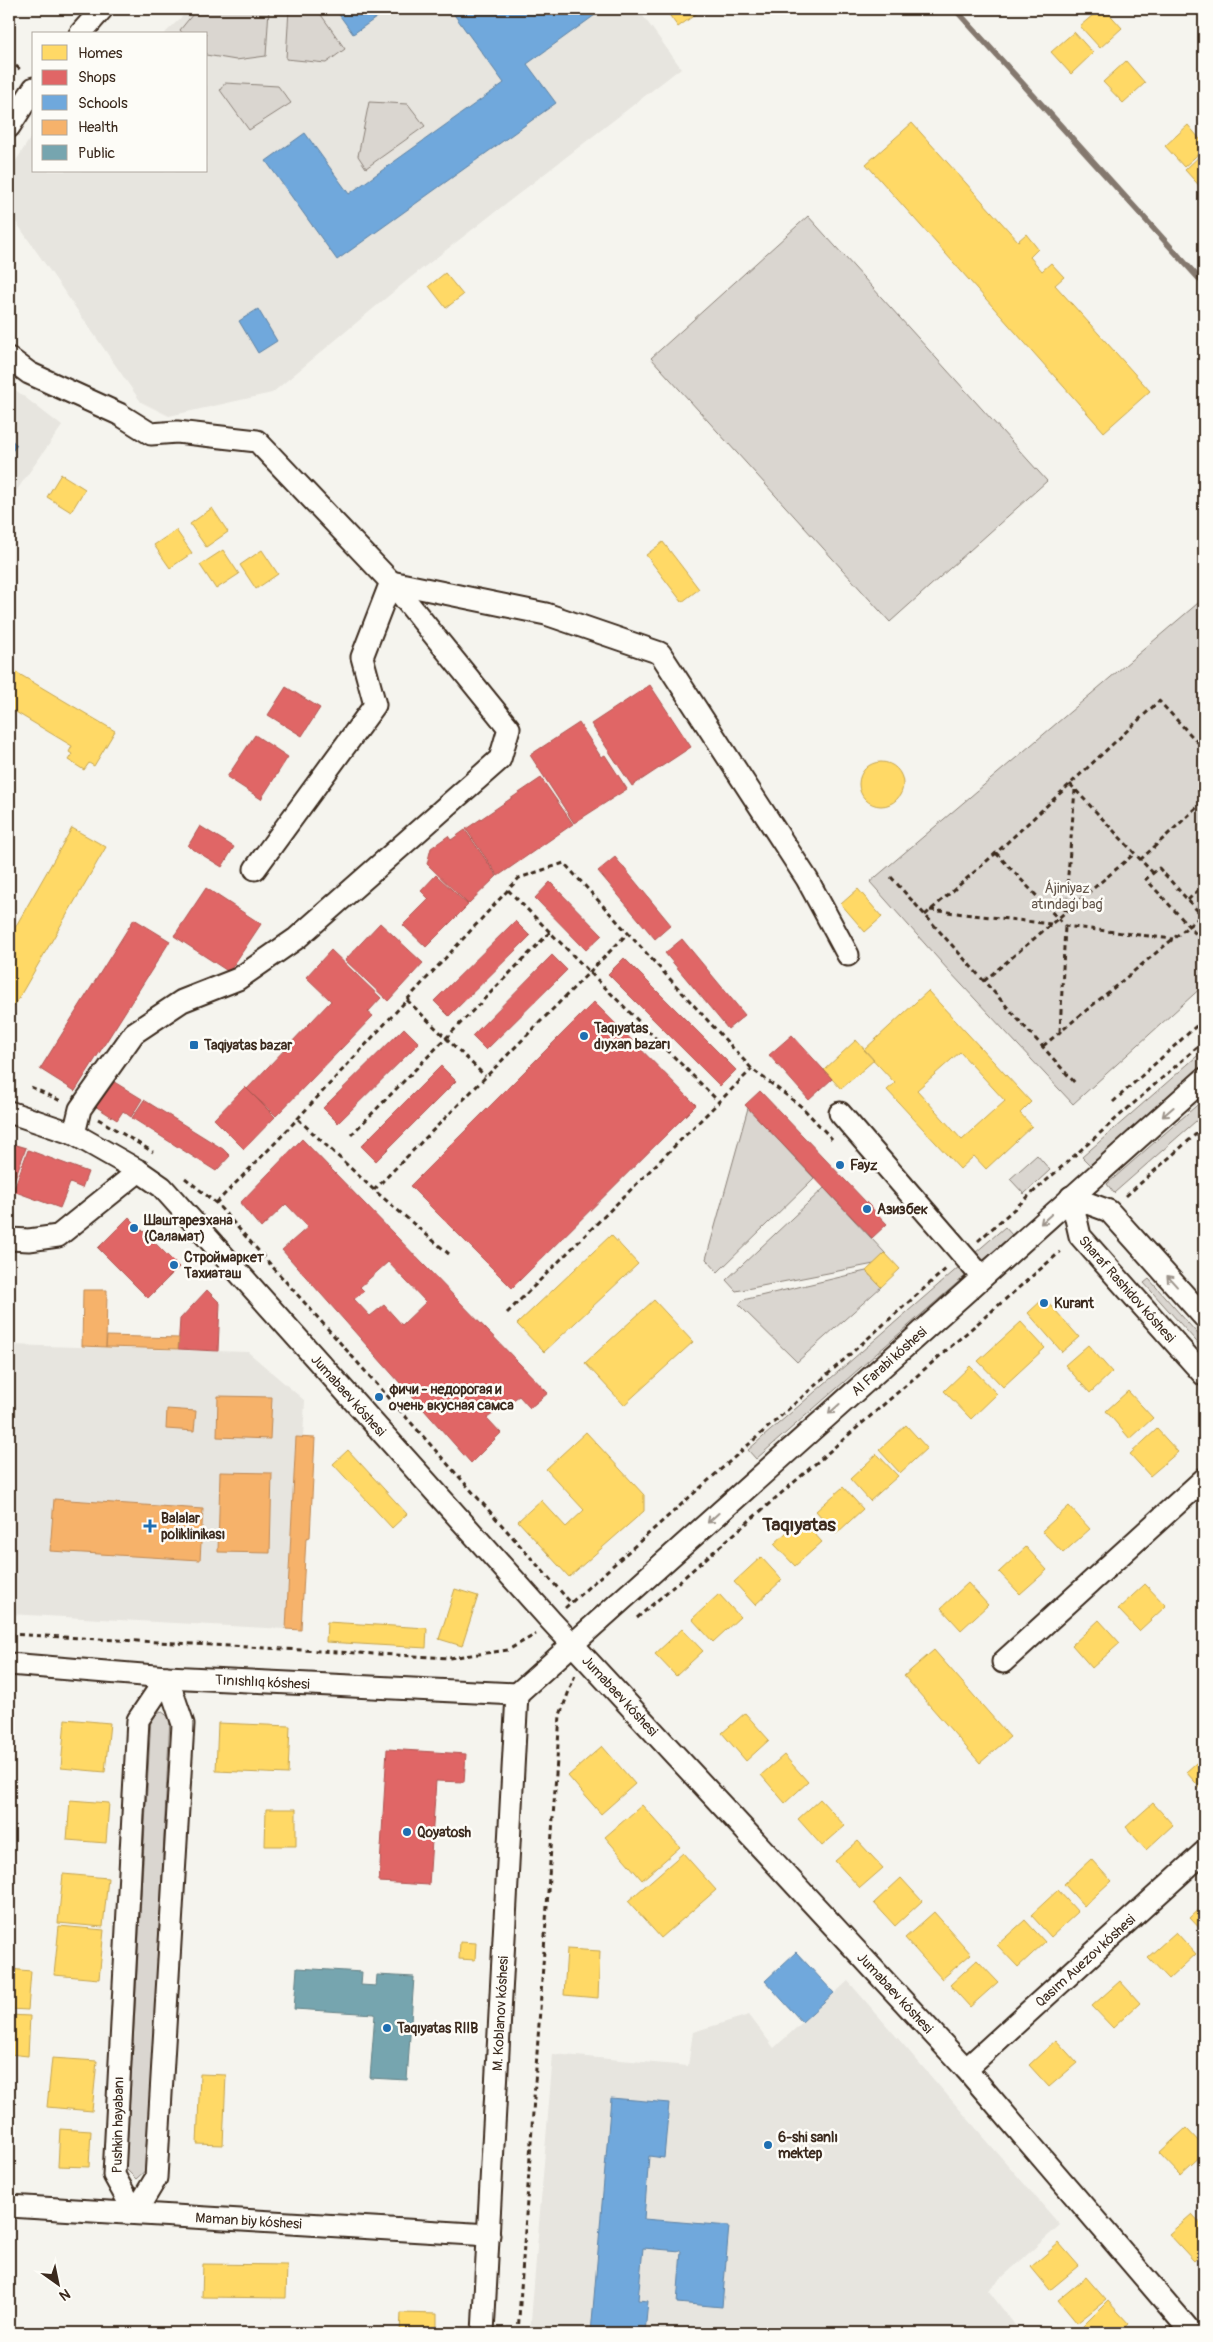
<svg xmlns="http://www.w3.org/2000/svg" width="1213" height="2342" font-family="Pangolin,sans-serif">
	<rect width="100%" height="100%" fill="#f5f4ee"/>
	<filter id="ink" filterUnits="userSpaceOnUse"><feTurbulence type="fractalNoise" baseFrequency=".02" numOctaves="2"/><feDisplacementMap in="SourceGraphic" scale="10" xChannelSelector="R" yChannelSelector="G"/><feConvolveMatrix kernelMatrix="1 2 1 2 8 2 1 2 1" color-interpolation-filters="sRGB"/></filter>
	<g filter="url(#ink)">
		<path fill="#e7e5df" d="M190,9H638L681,68L410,278L272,393L169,416L141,402L9,212V172L34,132V171H206V34H164Z
			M9,385L62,426L9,501Z
			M9,1345L248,1352L305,1401L303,1437H296L286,1629L9,1614Z
			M848,1981L1060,2225L988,2290L1021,2333H530L553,2054L688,2066L693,2032L749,2015L774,2048Z"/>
		<path fill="#dad6d0" stroke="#8a8077" d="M197,9H269L266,56L236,60L206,55V34H183L180,30Z
			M289,9H317L345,49L326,63L286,59Z
			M225,83L278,86L291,103L249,130L220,90Z
			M369,102L408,104L425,126L366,168L358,156Z
			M808,216L1047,481L890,622L651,358Z
			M1204,598V985L1073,1104L949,971L870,882Z
			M1204,1050V1066L1090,1165L1082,1157Z
			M1204,1099V1114L1114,1193L1107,1184Z
			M748,1108L814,1178L718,1272L706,1259Z
			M1037,1155L1050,1170L1024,1194L1010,1179Z
			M824,1188L885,1253L874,1264L736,1291L726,1280Z
			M1005,1227L1012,1235L756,1459L748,1450Z
			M866,1271L881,1287L797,1362L739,1305L743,1300Z
			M1149,1279L1204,1341V1350L1144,1283Z
			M161,1711L170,1718L147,2169L136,2179L126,2169L151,1717Z"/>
		<path fill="#ffd966" stroke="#c4a450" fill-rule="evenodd" d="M665,9H703L678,27Z
			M1100,9H1105L1122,28L1100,48L1080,26Z
			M1074,32L1093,53L1071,74L1051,52Z
			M1126,61L1145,83L1123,103L1103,82Z
			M912,123L1018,241L1026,234L1038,249L1030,257L1042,271L1051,263L1064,277L1055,285L1150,391L1104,432L866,164Z
			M1188,125L1204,144V149L1184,167L1165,146Z
			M1204,152V191L1185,170Z
			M445,273L463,295L446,308L429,286Z
			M61,474L85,489L71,512L47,497Z
			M212,508L228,532L206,547L190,524Z
			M176,530L192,553L170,568L154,545Z
			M663,542L699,589L682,602L646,555Z
			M223,550L239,574L216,589L200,565Z
			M262,550L278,574L256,589L240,565Z
			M9,668L115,731L94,766L89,763L84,770L68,760L72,754L69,752L72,746L9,708Z
			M859 784a22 22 0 1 1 44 0a22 22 0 1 1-44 0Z
			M72,828L106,847L9,1015V938Z
			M858,889L882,917L865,932L841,904Z
			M928,991L1031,1102L1020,1113L1032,1126L986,1169L974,1156L960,1169L887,1090L895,1083L864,1050ZM960,1052L1005,1101L962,1140L917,1090Z
			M856,1040L874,1060L841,1089L824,1070Z
			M611,1235L638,1264L544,1352L517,1324Z
			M885,1253L900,1269L881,1287L866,1271Z
			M1043,1299L1047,1301L1079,1337L1062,1352L1028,1313Z
			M654,1300L693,1342L624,1405L585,1363Z
			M1021,1322L1045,1348L1003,1387L978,1361Z
			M1088,1345L1112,1372L1090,1393L1065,1365Z
			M970,1366L997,1394L971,1419L944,1391Z
			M1128,1391L1153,1418L1130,1439L1106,1411Z
			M906,1425L927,1448L900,1473L879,1450Z
			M1157,1429L1178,1452L1150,1476L1130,1454Z
			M586,1432L644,1495V1511L569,1577L518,1521L541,1500L566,1527L584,1510L546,1469Z
			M348,1450L407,1514L392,1528L333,1464Z
			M877,1454L898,1476L870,1501L850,1479Z
			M843,1487L863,1509L836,1534L816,1511Z
			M1069,1506L1090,1529L1063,1553L1042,1531Z
			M801,1519L822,1542L795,1566L774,1544Z
			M1026,1547L1047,1570L1020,1594L999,1572Z
			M761,1557L782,1580L755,1605L734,1582Z
			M968,1583L988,1605L961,1630L941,1608Z
			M1145,1584L1166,1606L1139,1631L1118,1609Z
			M455,1589L478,1596L462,1646L439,1639Z
			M719,1594L740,1617L713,1642L692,1619Z
			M1099,1620L1120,1643L1092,1668L1072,1645Z
			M327,1622L427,1628L426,1648L326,1642Z
			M682,1629L703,1651L676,1676L655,1654Z
			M934,1650L1010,1737L980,1763L904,1676Z
			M745,1713L769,1740L746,1761L722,1733Z
			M65,1719L110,1723L105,1772L61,1768Z
			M218,1723L290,1726L288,1774L216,1771Z
			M602,1746L635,1784L601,1814L568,1776Z
			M784,1755L808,1782L785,1803L761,1775Z
			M1204,1756V1792L1186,1772Z
			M820,1799L845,1826L822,1846L798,1819Z
			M70,1800L109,1803L106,1843L67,1840Z
			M1153,1803L1173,1825L1146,1850L1126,1827Z
			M642,1805L680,1847L642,1880L605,1837Z
			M266,1809H296V1846H265Z
			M858,1841L883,1868L860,1888L835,1861Z
			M683,1853L716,1890L661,1938L628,1901Z
			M1091,1859L1111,1881L1084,1906L1064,1884Z
			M63,1874L108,1878L103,1927L58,1923Z
			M901,1878L922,1901L895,1926L874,1903Z
			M1058,1890L1078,1912L1051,1937L1031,1915Z
			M1204,1905V1933L1190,1918Z
			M934,1912L971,1954L942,1979L905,1938Z
			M1025,1920L1045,1942L1018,1967L997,1945Z
			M59,1926L104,1930L99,1979L54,1975Z
			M1176,1932L1196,1954L1169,1979L1148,1957Z
			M460,1942L476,1943L475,1960L459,1959Z
			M567,1949L600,1951L598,1998L564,1995Z
			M977,1960L998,1982L970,2007L950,1985Z
			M9,1969L31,1971L28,2010L9,2009Z
			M1120,1981L1140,2003L1113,2028L1092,2006Z
			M9,2015L30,2016L28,2056L9,2054Z
			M1056,2040L1077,2063L1049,2087L1029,2065Z
			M52,2058L97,2061L92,2111L47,2107Z
			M200,2074L226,2075L223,2145L197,2144Z
			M1186,2128L1204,2147V2153L1180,2175L1159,2153Z
			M60,2129L91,2131L89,2167L58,2166Z
			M1192,2214L1204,2227V2252L1194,2261L1169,2234Z
			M1059,2243L1079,2266L1050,2290L1031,2267Z
			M203,2264L287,2265L286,2298L202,2297Z
			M1086,2277L1106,2300L1077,2323L1058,2300Z
			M1108,2301L1129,2324L1119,2333H1088L1082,2327Z
			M401,2313L437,2314V2333H400Z"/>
		<path fill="#e06666" stroke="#ae5450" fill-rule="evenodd" d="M650,685L691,747L632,786L591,724Z
			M286,687L320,708L302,736L268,715Z
			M579,723L601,757L605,755L627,789L574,823L530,755Z
			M255,735L288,757L261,799L227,777Z
			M541,778L573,824L498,876L466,829Z
			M200,826L234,847L222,867L188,846Z
			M465,830L497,876L468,904L427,864L431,848L448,836L451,840Z
			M615,857L671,925L655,939L598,871Z
			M436,875L468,905L426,947L403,925L429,899L421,891Z
			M550,882L602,935L586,950L535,898Z
			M206,888L261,924L229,972L174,936Z
			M134,919L170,941L75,1091L40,1069Z
			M515,921L530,936L449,1016L434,1001Z
			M380,923L423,963L388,1001L345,960Z
			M682,939L745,1015L728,1029L665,953Z
			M331,950L381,998L368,1012L373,1016L276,1116L247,1089L331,1001L306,977Z
			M552,955L567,970L486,1050L472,1036Z
			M624,958L736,1070L720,1086L608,974Z
			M594,1002L696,1105L512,1288L410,1186Z
			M404,1028L419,1043L338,1123L323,1108Z
			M792,1035L832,1079L809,1100L769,1055Z
			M441,1066L456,1081L376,1161L361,1146Z
			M111,1080L142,1099L131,1117L123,1111L117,1120L95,1106Z
			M245,1087L275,1117L244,1149L214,1119Z
			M760,1091L887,1224L872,1238L745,1105Z
			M144,1100L223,1149L230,1156L216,1171L132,1118Z
			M302,1139L548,1393L530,1408L519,1396L487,1418L501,1433L471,1463L282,1250L308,1227L286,1204L261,1228L240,1203ZM388,1262L426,1302L402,1325L384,1305L370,1316L354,1299L364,1291L360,1287Z
			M9,1143L26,1148L11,1189L9,1188Z
			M28,1150L88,1172L82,1188L70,1183L60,1208L13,1191Z
			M129,1217L179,1267L148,1298L98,1248Z
			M207,1290L220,1303L218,1351L178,1349L180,1319Z
			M387,1749L466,1754L464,1782L436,1781L429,1885L379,1882Z"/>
		<path fill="#6fa8dc" stroke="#5f82a3" d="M335,9H389L353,34Z
			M450,9H601L602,10L527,64L556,103L337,260L266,161L305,133L349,194L504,83Z
			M258,309L277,341L258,353L239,321Z
			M9,438L17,445L9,455Z
			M796,1952L834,1993L802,2022L765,1981Z
			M611,2098L669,2103L664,2158L649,2156L644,2219L729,2226L722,2307L677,2303L681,2251L643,2248L638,2300L648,2301L645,2333H591Z"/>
		<path fill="#f6b26b" stroke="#be8954" d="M83,1290H107L106,1347L82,1346Z
			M107,1336L179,1338L178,1349L106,1347Z
			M218,1396L272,1397L270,1439L217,1437Z
			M167,1409L196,1411L194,1431L166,1429Z
			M296,1437L315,1438L310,1537L306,1538L301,1630L286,1629Z
			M220,1472L272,1473L270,1553L218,1552Z
			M54,1499L203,1509L200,1560L50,1551Z"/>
		<path fill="#76a5af" stroke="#648084" d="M297,1968L362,1972L361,1985L376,1986L377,1975L414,1977L407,2080L370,2078L375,2014L294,2009Z"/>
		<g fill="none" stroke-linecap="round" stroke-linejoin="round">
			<path stroke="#84786e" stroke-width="6" d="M955,9L1204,284"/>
			<g stroke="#3b2a1e" stroke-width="25">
				<g id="minor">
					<path d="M80,34L102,9"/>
					<path d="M9,127L34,88"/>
					<path d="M9,358L29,373L119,414L151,434L177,432L257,441L391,582L509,728L500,759L297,938L238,979L182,1001L134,1033L80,1109L74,1134"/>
					<path d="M255,869L375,705L362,657L391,582L546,614L660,653L807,879L848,955"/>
					<path id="s1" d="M9,1112L74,1134L139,1171L162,1187L551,1621L966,2069L1192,2333"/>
					<path d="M840,1113L982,1277"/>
					<path id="s2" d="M1071,1197L1080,1236L1204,1375"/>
					<path d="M1071,1197L1109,1211L1204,1317"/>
					<path d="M9,1239L29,1240L58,1236L139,1171"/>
					<path d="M1003,1662L1204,1479"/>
					<path id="s3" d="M9,1664L167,1677L517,1694"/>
					<path d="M167,1677L183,1724L156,2178L135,2213L114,2175L138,1720Z"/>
					<path id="s4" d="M517,1694L1204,1079"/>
					<path id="s5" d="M966,2069L1204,1852"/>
					<path id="s6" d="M9,2206L489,2235"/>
					<path id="s7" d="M483,2333L517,1694"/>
				</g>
			</g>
			<path stroke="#3b2a1e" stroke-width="3" stroke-dasharray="5 4" stroke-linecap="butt" d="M9,60L22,71
				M1070,784L1153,873
				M996,853L1065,926L1173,939
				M1140,860L1204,801
				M891,877L1075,1083
				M508,890L719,1102
				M1188,900L1204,884
				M930,910L1051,924
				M1065,911L1075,790
				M925,915L996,853L1159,701L1204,749
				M1204,918L1159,868L1146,879L1204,943
				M984,981L1134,854
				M407,1000L485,1076
				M1060,1032L1065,926
				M1043,1046L1202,915
				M31,1087L61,1101
				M1113,1102L1204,1019
				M98,1119L153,1152
				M298,1119L374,1190L449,1254
				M351,1135L550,932
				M185,1178L216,1203L571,1603
				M374,1190L628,933
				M1126,1196L1204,1127
				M216,1203L278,1140L519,878L564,863L752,1069L802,1107L832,1139
				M978,1241L1204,1041
				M507,1313L752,1069
				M565,1608L947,1268
				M637,1618L1060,1252
				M9,1634L449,1658L508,1650L536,1634
				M518,2333L560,1715L575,1675"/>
			<use href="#minor" stroke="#fdfcf7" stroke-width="21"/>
		</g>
		<defs><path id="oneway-shaft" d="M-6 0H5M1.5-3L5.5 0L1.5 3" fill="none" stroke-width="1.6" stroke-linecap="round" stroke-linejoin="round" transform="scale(1.25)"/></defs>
		<g stroke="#9c938a">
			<use href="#oneway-shaft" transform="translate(1168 1112) rotate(139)"/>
			<use href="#oneway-shaft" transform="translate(1046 1219) rotate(138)"/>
			<use href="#oneway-shaft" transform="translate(1172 1281) rotate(-132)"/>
			<use href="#oneway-shaft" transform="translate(834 1409) rotate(138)"/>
			<use href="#oneway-shaft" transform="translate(713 1518) rotate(138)"/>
		</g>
	</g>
	<g fill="#1f6fb2" stroke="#fdfcf7" stroke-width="2">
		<circle cx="584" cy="1036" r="5"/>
		<rect x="189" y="1040" width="10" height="10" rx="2.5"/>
		<circle cx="840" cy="1165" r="5"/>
		<circle cx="867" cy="1209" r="5"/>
		<circle cx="134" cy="1228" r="5"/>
		<circle cx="174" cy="1265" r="5"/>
		<circle cx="1044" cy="1303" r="5"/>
		<circle cx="379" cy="1397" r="5"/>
		<path d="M147.5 1518.5h5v5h5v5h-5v5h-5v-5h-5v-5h5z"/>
		<circle cx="407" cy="1832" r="5"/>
		<circle cx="387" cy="2028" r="5"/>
		<circle cx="768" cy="2145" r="5"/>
	</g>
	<g text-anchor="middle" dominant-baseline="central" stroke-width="5" stroke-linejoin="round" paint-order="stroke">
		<g font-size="14" fill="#63554a" stroke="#fdfcf7">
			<text x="1067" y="888">Ájiniyaz<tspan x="1067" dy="16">atındaǵı baǵ</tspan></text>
		</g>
		<g font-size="14" font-weight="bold" fill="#3b2a1e" stroke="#fdfcf7" text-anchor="start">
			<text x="594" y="1028">Taqıyatas<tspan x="594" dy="16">dıyxan bazarı</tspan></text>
			<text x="204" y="1045">Taqiyatas bazar</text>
			<text x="850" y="1165">Fayz</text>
			<text x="877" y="1209">Азизбек</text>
			<text x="144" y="1220">Шаштарезхана<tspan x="144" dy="16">(Саламат)</tspan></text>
			<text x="184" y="1257">Строймаркет<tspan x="184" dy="16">Тахиаташ</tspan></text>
			<text x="1054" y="1303">Kurant</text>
			<text x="389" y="1389">фичи - недорогая и<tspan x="389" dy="16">очень вкусная самса</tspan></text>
			<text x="161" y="1518">Balalar<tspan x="161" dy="16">poliklinikası</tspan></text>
			<text x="417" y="1832">Qoyatosh</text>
			<text x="397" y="2028">Taqıyatas RIIB</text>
			<text x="778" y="2137">6-shi sanlı<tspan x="778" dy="16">mektep</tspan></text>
		</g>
		<g font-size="14" fill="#3b2a1e" stroke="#fdfcf7">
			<text stroke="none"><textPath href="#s2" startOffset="111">Sharaf Rashidov kóshesi</textPath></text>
			<text stroke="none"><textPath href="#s4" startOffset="499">Al Farabi kóshesi</textPath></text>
			<text stroke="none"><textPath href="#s1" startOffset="451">Jumabaev kóshesi</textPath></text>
			<text stroke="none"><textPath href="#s3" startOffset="254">Tınıshlıq kóshesi</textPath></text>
			<text stroke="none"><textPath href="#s1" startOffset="856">Jumabaev kóshesi</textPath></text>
			<text stroke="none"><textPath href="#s5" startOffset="161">Qasım Auezov kóshesi</textPath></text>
			<text stroke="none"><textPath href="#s1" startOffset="1261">Jumabaev kóshesi</textPath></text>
			<text stroke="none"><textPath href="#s7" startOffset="320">M. Koblanov kóshesi</textPath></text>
			<text transform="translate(118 2125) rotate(-89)">Pushkin hayabanı</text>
			<text stroke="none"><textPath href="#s6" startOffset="240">Maman biy kóshesi</textPath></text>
		</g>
		<g font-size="19" font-weight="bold" fill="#3b2a1e" stroke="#fdfcf7">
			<text x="799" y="1525">Taqıyatas</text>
		</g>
	</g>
	<rect width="1213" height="2342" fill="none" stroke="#fdfcf7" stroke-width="30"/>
	<rect x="15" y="15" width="1183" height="2312" fill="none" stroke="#3b2a1e" stroke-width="2" filter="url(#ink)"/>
	<rect x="32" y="32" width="175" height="140" fill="#fdfcf7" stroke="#afa8a0"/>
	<rect x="42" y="45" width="25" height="15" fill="#ffd966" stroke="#afa8a0"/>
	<text x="78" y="58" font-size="15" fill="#3b2a1e">Homes</text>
	<rect x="42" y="70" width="25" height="15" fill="#e06666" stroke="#afa8a0"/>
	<text x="78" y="82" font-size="15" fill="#3b2a1e">Shops</text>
	<rect x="42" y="95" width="25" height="15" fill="#6fa8dc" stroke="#afa8a0"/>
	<text x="78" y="108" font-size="15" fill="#3b2a1e">Schools</text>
	<rect x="42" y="120" width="25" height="15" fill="#f6b26b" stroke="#afa8a0"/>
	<text x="78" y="132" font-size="15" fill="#3b2a1e">Health</text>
	<rect x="42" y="145" width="25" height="15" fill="#76a5af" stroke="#afa8a0"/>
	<text x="78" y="158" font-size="15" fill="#3b2a1e">Public</text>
	<g transform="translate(58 2284) rotate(147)" stroke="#fdfcf7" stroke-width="4" paint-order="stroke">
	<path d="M0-4L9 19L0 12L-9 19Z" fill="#3b2a1e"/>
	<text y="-8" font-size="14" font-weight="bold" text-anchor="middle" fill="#3b2a1e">N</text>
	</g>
</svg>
